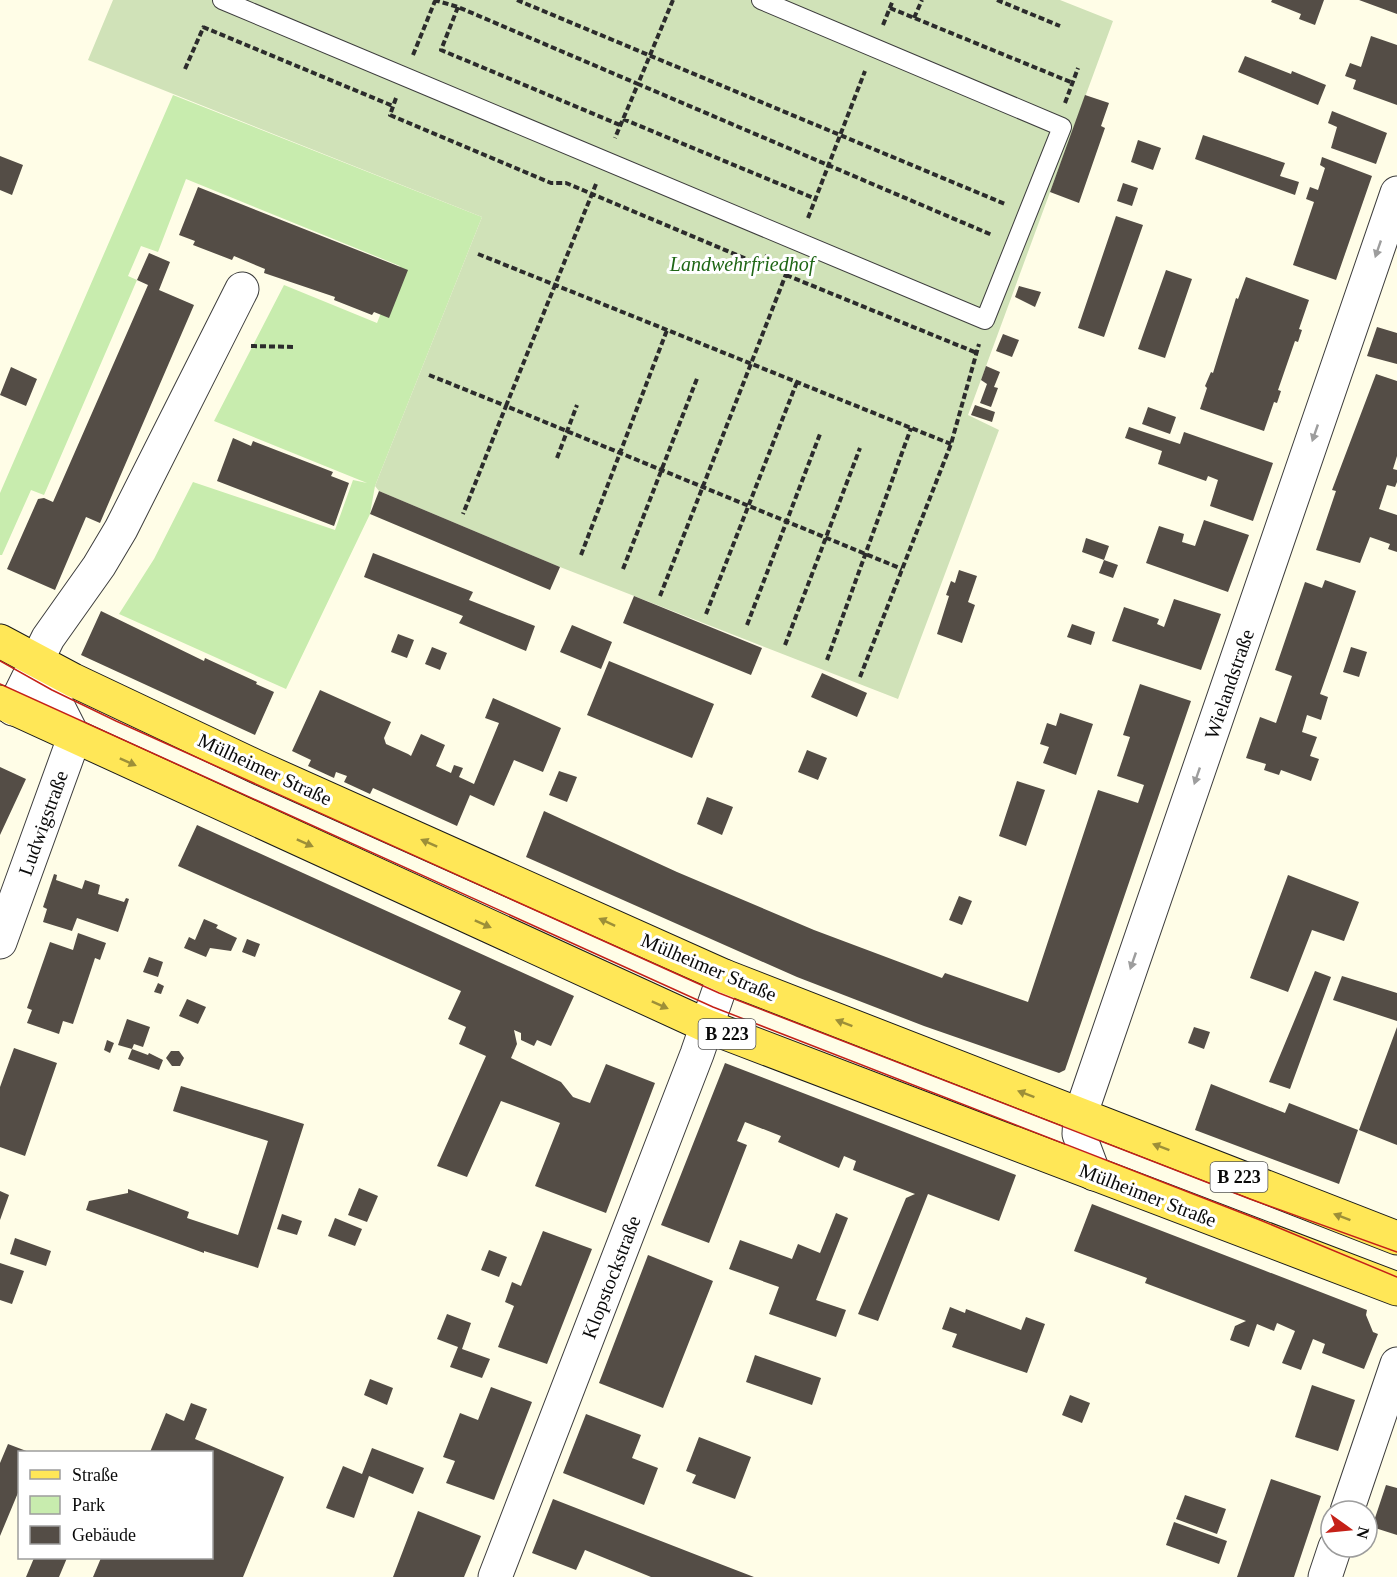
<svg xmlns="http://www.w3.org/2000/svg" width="1397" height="1577" font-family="'Times New Roman',serif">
	<rect width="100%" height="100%" fill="#fffde7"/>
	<path fill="#c8ecae" d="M173,95L482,217L375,486L370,514L286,689L119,614L154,559L193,482L335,530L353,480L367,483L214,421L284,285L377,323L400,266L186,179L158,252L141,246L128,276L137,280L44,495L31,490L2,555H0V493Z"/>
	<path fill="#d0e2b8" d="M113,0H1060L1113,21L968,415L999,430L898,699L560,567L379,491L375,486L482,217L88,60Z"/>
	<path fill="#544d46" d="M1272,0H1324L1315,25L1299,19L1301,14L1271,2Z
		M1359,0H1397V14Z
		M1371,36L1397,45V105L1353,89L1356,80L1345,76L1350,63L1361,67Z
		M1245,56L1291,74L1292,71L1326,85L1318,105L1238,72Z
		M1085,95L1109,103L1101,126L1105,128L1079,203L1050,192Z
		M1332,111L1387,133L1376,164L1331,148L1337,127L1328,123Z
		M1203,135L1285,163L1280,176L1299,182L1295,195L1195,159Z
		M1138,140L1161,148L1153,170L1131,162Z
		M0,156L23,165L12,195L0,190Z
		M1322,157L1372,176L1336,280L1293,265L1314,202L1306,199L1310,187L1318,190L1325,168L1320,165Z
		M1123,183L1138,188L1132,206L1117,201Z
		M198,187L408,270L389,318L374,312L372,315L334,300L335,297L264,273L265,269L234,256L232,260L193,245L195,241L179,235Z
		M1116,216L1143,225L1104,337L1078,328Z
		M149,253L170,262L159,290L194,305L100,523L86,517L55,590L7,569L38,499L44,498L53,502L148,285L137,280Z
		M1166,270L1192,279L1165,358L1138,349Z
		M1246,277L1309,300L1299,329L1302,330L1298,342L1295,341L1278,390L1281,391L1277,403L1274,402L1264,431L1200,409L1207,388L1205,386L1211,372L1213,373L1236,298L1238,299Z
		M1019,286L1041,292L1035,307L1015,297Z
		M1377,327L1397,333V364L1367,356Z
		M1003,334L1019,340L1012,357L996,351Z
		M986,366L1000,372L994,387L998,388L991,407L980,403L987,384L981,380Z
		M11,367L37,379L26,406L0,395Z
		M1376,374L1397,381V456L1393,469L1397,470V482L1395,487L1387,485L1379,509L1397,515V552L1388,549L1390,544L1370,537L1360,563L1316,550L1336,491L1332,490Z
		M975,405L995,412L992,422L971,415Z
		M1148,407L1176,417L1170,434L1142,424Z
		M1129,427L1180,444L1184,432L1273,463L1253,521L1210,506L1218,480L1208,476L1206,481L1158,464L1162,451L1125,438Z
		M233,438L251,446L253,441L333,472L331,476L349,483L334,526L217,481Z
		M379,491L560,567L550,590L370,514Z
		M1204,520L1249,535L1228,592L1146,563L1159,526L1184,534L1182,542L1195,546Z
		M1086,538L1109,546L1104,560L1082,552Z
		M373,553L473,592L469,600L535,626L526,651L459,623L463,616L364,577Z
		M1104,560L1118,565L1113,578L1099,573Z
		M959,570L977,576L968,602L975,605L962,643L937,634L949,596L946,595L951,581L955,583Z
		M1325,580L1356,591L1320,694L1328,697L1321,720L1307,715L1302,732L1317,737L1310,756L1319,759L1311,781L1281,770L1279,775L1264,770L1266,764L1246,758L1260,717L1276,723L1292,676L1275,670L1305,582L1322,588Z
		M634,596L762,648L751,675L623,623Z
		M1174,599L1221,614L1201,670L1112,641L1124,607L1159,619L1157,624L1164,627Z
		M101,611L204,661L205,658L257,682L256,684L274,692L255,735L81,655Z
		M1072,624L1095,632L1091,645L1067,637Z
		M572,625L612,642L601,669L560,652Z
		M398,634L414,640L407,658L391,652Z
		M432,647L447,653L440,670L425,664Z
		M1351,647L1367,652L1359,677L1343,672Z
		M609,661L714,704L692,758L587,715Z
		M822,673L867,693L857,717L811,697Z
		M1140,684L1191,701L1065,1070L1059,1073L924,1026L797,977L526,857L544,811L677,872L814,930L942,978L945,973L1028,1002L1098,790L1138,803L1144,785L1117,776L1130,737L1123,735Z
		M320,690L391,722L384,738L386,744L408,754L411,756L421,734L445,745L436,766L451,773L454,765L463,768L459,777L474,784L499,723L485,718L493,698L561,728L543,772L514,760L494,806L470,795L457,826L373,788L370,794L344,782L347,776L336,772L334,778L308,766L311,760L292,751Z
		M1060,713L1093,724L1076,775L1043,763L1049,747L1040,744L1047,723L1056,726Z
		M807,750L827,758L818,780L798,772Z
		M0,767L26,779L0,835Z
		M559,771L577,777L567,802L549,795Z
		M1017,781L1045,790L1026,846L999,836Z
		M707,797L733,807L722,835L697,824Z
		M197,825L574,996L551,1046L537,1040L534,1046L521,1040V1033L514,1030L517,1044L511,1058L561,1082L573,1097L590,1103L606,1064L655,1083L606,1213L535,1186L560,1123L501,1101L467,1177L437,1166L486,1056L459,1044L466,1027L448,1019L461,991L178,866Z
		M54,874L57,875L56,880L82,889L85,880L100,885L98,894L124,902L126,898L129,899L118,932L77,918L72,931L43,922L47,909L43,907Z
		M1288,875L1359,902L1344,941L1312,930L1288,992L1250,978Z
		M959,896L972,901L962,925L949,920Z
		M204,919L218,925L216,928L237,938L231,951L210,948L206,957L184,948L189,937L195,940Z
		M78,933L106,943L100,960L95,958L73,1024L63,1021L59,1034L27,1023L32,1010L27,1008L50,942L73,950Z
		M247,939L260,944L255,957L242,952Z
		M149,957L163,962L158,977L143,972Z
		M1315,971L1331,977L1290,1089L1269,1082Z
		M1342,976L1397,993V1021L1333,1000Z
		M158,983L164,986L161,994L154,992Z
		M187,999L206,1007L198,1024L179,1016Z
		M127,1019L150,1027L143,1047L134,1044L132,1049L118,1045Z
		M1194,1027L1210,1032L1204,1049L1188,1043Z
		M1397,1027V1145L1359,1130Z
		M107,1040L114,1043L110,1053L104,1050Z
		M14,1048L57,1063L25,1156L0,1147V1087Z
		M132,1049L148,1055L149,1053L163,1060L159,1070L128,1059Z
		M171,1051H179L184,1058L180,1066H172L166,1058Z
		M725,1063L1016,1175L999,1221L928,1194L878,1321L858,1314L906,1198L915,1194L853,1170L856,1161L844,1156L839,1168L778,1142L781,1136L745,1122L737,1141L747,1145L709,1243L661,1225Z
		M1211,1084L1285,1113L1289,1103L1358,1130L1339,1184L1195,1130Z
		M181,1086L304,1124L258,1268L204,1251V1253L86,1210L89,1201L128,1193V1189L189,1212L187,1218L238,1235L268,1141L173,1111Z
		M359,1188L378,1196L367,1222L348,1215Z
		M0,1191L9,1195L0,1220Z
		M1092,1204L1367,1310L1366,1315L1373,1332L1378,1334L1364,1369L1322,1353L1325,1344L1313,1339L1301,1370L1282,1363L1295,1331L1277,1323L1274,1331L1257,1324L1249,1347L1230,1340L1235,1326L1246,1321L1145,1283L1147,1278L1074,1251Z
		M836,1213L848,1218L816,1300L846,1310L836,1337L769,1314L779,1287L729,1269L740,1240L792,1259L798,1244L820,1253Z
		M282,1214L302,1221L297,1235L277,1229Z
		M335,1218L362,1229L355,1246L328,1236Z
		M543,1231L592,1249L547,1364L498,1347L514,1306L505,1302L512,1282L521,1286Z
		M15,1238L51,1251L46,1266L10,1254Z
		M489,1250L507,1257L499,1277L481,1270Z
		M648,1255L713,1281L663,1408L599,1383Z
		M0,1263L24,1271L12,1304L0,1300Z
		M950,1307L965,1313L966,1309L1021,1330L1026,1317L1045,1324L1027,1373L952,1347L957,1334L942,1329Z
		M447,1314L471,1323L462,1349L490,1359L482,1378L450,1367L458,1347L437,1339Z
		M755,1355L821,1378L812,1405L746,1382Z
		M370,1379L393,1388L387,1405L364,1395Z
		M1312,1385L1355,1400L1338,1451L1295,1437Z
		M491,1387L532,1402L494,1500L446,1483L455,1461L443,1457L460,1413L478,1420Z
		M1070,1395L1090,1403L1082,1423L1062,1415Z
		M191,1403L207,1409L195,1439L284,1477L243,1577H93L101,1558H212V1452H150L166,1413L184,1421Z
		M586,1414L641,1435L632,1458L658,1468L644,1505L563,1473Z
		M699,1437L751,1457L735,1499L692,1483L696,1475L686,1471Z
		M8,1444L29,1452H20V1488L0,1536V1463Z
		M372,1448L424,1468L413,1494L369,1476L354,1518L326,1508L343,1466L362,1474Z
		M1271,1479L1321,1496L1294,1577H1237Z
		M1386,1485L1397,1488V1535L1372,1527Z
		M1185,1495L1226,1509L1217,1534L1176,1519Z
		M553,1499L702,1557L754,1577H651L585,1550L576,1570L532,1553Z
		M418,1511L481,1536L464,1577H393Z
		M1174,1522L1227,1541L1219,1564L1166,1545Z
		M34,1558H67L59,1577H26Z"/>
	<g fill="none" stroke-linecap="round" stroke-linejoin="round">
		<g stroke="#3d3d3d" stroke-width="20">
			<path id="lane" d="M222,0L985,320L1062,127L761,0"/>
		</g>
		<g stroke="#3d3d3d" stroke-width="35">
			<path id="street" d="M13,709L48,638L99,566L121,529L242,289
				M0,942L74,738L35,661
				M1094,1174L1079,1134L1080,1116L1397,193
				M1347,1511L1397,1364
				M495,1577L697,1054L724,976
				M1325,1577L1335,1547"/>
		</g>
		<g stroke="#1b1b1b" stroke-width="35">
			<path id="primary" d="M0,641L73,680L257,767L724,976L1397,1238
				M0,702L707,1026L1397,1289"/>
		</g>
		<path stroke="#2c2c2c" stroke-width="4" stroke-dasharray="6 3" stroke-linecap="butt" d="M434,0L458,7L638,84L615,138
			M517,0L1005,204
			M673,0L638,84L992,235
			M997,0L1060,26
			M458,7L441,50L620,125
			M890,8L1073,83
			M914,18L922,0
			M883,25L893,0
			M203,27L393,106
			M413,55L435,1
			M185,69L204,26
			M396,98L390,115L551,183H566L763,266L767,255
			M1065,103L1078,68
			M623,119L816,199
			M596,184L506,406L902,569
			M808,218L865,71
			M478,254L951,444
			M786,275L977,353
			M251,346L295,347
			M429,375L506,406L463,514
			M557,458L577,405
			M581,555L667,330
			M623,569L698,376
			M660,596L790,264
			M706,614L797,382
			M747,625L820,434
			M785,645L860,448
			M827,660L911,428
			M860,677L951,444L979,344"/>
		<use href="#lane" stroke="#fff" stroke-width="18"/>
		<use href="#street" stroke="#fff" stroke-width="33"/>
		<use href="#primary" stroke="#ffe757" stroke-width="33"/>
		<path stroke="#c52118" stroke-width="1.5" d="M0,661L52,690L116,721L719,993L1250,1199L1397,1252
			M0,684L713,1007L1260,1220L1397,1277"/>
	</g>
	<defs><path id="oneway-solid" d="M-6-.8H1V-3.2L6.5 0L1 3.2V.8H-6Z" transform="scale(1.5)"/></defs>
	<g fill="#9d9d9d">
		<use href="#oneway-solid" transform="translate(1378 249) rotate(109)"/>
		<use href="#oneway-solid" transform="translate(1315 433) rotate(109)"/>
		<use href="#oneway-solid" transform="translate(1197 776) rotate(109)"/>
		<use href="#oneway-solid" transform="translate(1133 961) rotate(109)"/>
	</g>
	<g fill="#9d8f38">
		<use href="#oneway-solid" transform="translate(128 762) rotate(24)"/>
		<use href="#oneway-solid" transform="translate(305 843) rotate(24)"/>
		<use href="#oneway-solid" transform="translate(429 843) rotate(-156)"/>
		<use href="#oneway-solid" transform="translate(607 922) rotate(-155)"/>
		<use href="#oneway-solid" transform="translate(483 924) rotate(24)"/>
		<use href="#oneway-solid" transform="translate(660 1005) rotate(24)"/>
		<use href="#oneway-solid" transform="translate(844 1023) rotate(-159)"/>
		<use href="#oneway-solid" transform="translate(1026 1094) rotate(-159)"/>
		<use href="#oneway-solid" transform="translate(1161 1147) rotate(-159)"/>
		<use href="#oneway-solid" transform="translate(1342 1217) rotate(-159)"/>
	</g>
	<g text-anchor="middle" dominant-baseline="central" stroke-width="6" stroke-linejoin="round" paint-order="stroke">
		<g fill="#fff" stroke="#545454" stroke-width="1.5">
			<rect x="698.5" y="1019" width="57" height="30" rx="4.5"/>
			<rect x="1210.5" y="1162" width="57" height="30" rx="4.5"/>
		</g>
		<g font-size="18" font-weight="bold" fill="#0a0a0a">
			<text x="727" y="1034">B 223</text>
			<text x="1239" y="1177">B 223</text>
		</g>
		<g font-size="20" font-style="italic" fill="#1f6616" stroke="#fff">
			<text x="742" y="264">Landwehrfriedhof</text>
		</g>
		<g font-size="20" fill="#0a0a0a" stroke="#fff">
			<text transform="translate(1229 684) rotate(-71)">Wielandstraße</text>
			<text transform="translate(265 769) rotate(25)">Mülheimer Straße</text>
			<text transform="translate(43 823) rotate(-70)">Ludwigstraße</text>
			<text transform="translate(709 967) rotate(23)">Mülheimer Straße</text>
			<text transform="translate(1148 1195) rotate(21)">Mülheimer Straße</text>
			<text transform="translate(611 1277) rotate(-69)">Klopstockstraße</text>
		</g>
	</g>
	<rect x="18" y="1451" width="195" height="108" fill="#ffffff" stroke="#9d9d9d" stroke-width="1.5"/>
	<rect x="30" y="1470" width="30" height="9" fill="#ffe757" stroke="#9d9d9d" stroke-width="1.5"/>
	<text x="72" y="1481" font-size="18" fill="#0a0a0a">Straße</text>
	<rect x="30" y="1496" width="30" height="18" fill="#c8ecae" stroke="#9d9d9d" stroke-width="1.5"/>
	<text x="72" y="1511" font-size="18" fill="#0a0a0a">Park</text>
	<rect x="30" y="1526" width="30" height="18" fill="#544d46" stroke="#9d9d9d" stroke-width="1.5"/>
	<text x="72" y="1541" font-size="18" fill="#0a0a0a">Gebäude</text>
	<g transform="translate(1349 1529) rotate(105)"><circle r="28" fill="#ffffff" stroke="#9d9d9d" stroke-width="1.5"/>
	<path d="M0-4.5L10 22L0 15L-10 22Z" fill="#c52118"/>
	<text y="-9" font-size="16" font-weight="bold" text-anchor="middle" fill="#0a0a0a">N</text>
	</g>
</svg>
